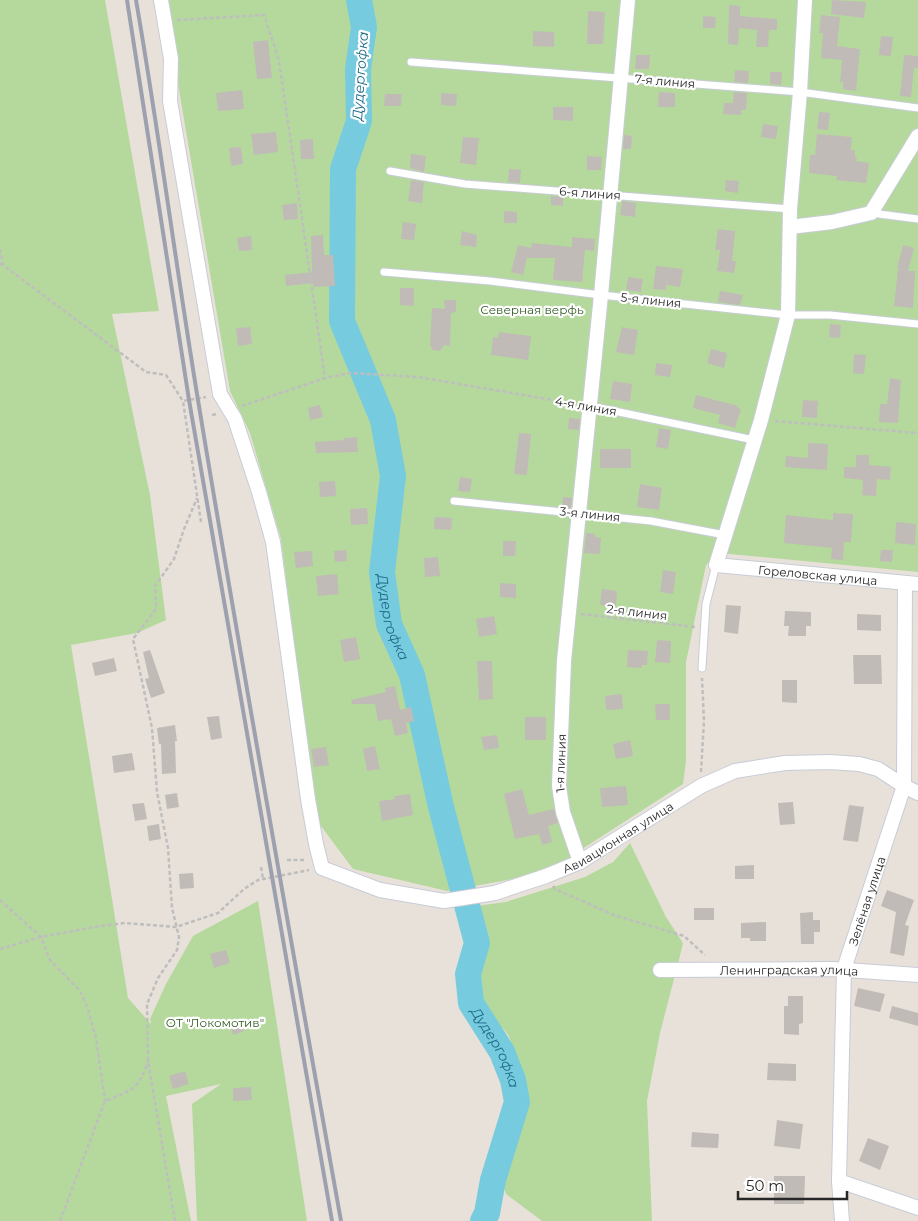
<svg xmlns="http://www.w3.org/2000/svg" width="918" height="1221" font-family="Montserrat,sans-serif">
	<rect width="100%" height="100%" fill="#e8e1da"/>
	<path fill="#b5d99c" d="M0,0H105L159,311L112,314L150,495L166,620L137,633L71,645L128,998L151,1024L150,1019L166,984L193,936L258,901L307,1221H197L192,1104L221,1084L166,1096L191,1221H0Z
		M162,0H918V572L719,553L706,565L686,662V761L683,784L576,853L568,862L523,877L447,891L353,869L315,818L281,539L250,433L230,391L177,78Z
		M630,843L666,917L683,943L678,964H657L675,975L660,1033L647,1101L652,1221H542L506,1194L503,1185C505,1178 509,1170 510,1163C511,1156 508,1148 510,1141C513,1130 522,1120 523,1109C524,1097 514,1046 508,1035C499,1021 482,1015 477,998C472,982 484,967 485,950C485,935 479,920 476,906L506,902L585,877L613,862Z"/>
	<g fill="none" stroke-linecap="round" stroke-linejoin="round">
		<path stroke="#77cbdf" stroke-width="26" id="s1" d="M359,0L364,27L358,69L359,121L343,169L342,321L383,420L393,476L382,572L389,624L412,675L441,807L477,943L468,974L471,1003L502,1052L513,1080L517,1102L493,1180L487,1213L483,1221"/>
	</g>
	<path fill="#c0bbb6" d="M832,0L866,2L864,18L831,14Z
		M729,5L740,6V16L777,19V30H769L768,47H756L757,30L739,28L738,45L728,44Z
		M588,11L605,12L603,44H587Z
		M821,15L840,17L837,46L860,49L856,91L843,89V82H840L842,60L821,58L823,33H819Z
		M703,16L716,17L715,28H703Z
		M533,31L554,32V47L533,46Z
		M881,36L893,37L891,56L879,55Z
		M268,40L272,78L257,79L253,42Z
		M636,55H650L649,69H635Z
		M904,55L918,56V68H914L911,97L900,96Z
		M735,70L749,71L748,83L734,82Z
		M770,72H782L781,85L770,84Z
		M242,90L244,109L218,111L216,93Z
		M659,92L675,93V107H658Z
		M734,92L747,93L746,110H741V115L723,114L724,103H733Z
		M441,93L457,94L456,106L441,105Z
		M385,94H402L401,106H384Z
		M553,107H573V121L553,120Z
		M819,112L830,113L828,130L817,129Z
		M763,124L778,126L776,139L761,137Z
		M276,132L278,152L254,155L251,134Z
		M817,134L852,137L851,150H855V157L857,158L856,161L869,163L866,183L836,180L837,176L809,173L810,155H815Z
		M624,135L632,136L631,149H623Z
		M463,137L479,138L476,165L460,163Z
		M313,139L314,159H301L300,140Z
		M241,147L243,164L231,166L229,148Z
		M411,154L426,156L424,172L410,168Z
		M587,156L602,157L601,170H587Z
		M509,169L521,170L520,183L508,182Z
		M411,180L424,182L422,203L408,201Z
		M726,180L739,181L738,193L725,191Z
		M551,196L563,197V206L551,205Z
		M622,201L636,203L635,217L620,215Z
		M297,203L298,219L284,220L282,205Z
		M504,211L517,212V223H504Z
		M403,222L416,224L414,240L401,239Z
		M718,229L735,231L732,261H736L734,273L717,271L720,250H715Z
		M462,231L477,235L476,247L460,245Z
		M323,235L324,255H333L335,286L313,287V283L286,286L285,275L312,272L311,236Z
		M251,236L252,250L239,251L237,238Z
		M572,237L595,239L594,251L585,250L582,282L553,280L555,258H527L523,275L511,272L518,245L531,248L532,243L572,247Z
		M903,245L914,248L908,271H915L913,308L894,306L898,269L903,270L897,268Z
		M656,266L683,269L680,287L666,285V290L653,289Z
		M628,277L643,279L641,292L626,290Z
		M400,288H414V306L400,305Z
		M720,291L743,295L740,305L718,302Z
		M444,300H456V312L451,313L450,346L444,345L440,351L433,350L430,345L432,308L445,309Z
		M830,324L841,325L840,338L829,337Z
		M250,327L252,344L238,346L236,328Z
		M622,327L638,330L634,355L616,352Z
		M499,332L531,336L528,360L491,355L493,337L498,338Z
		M711,349L727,353L724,368L707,363Z
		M854,354L866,355L864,374L853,373Z
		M656,363L672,365L670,377L655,375Z
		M890,378L901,380L898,423L879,422L880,404H887Z
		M613,381L632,384L630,402L610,399Z
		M696,395L738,406L737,408L741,409L735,428L718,423L720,415L693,408Z
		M803,400L818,401L817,418L802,417Z
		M320,405L323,417L310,420L308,408Z
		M569,418L580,419L579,430L568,429Z
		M659,428L671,430L668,449L656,447Z
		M519,433L531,434L527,475L514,474Z
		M357,437L358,452L316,453L315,442L344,440V438Z
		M808,443L828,444L827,470L785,467L786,456L808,458Z
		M600,449H631V468H600Z
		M856,455H869V465L891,467L890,480L877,479L876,496L862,495L863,480L844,478V467H856Z
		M460,477L472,479L470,492L458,491Z
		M335,481L336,496L320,497L319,482Z
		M640,484L662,488L659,510L637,507Z
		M563,497L572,498L571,508L562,507Z
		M367,508L368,524L351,525L350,509Z
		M833,513L853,514L851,542H844L843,560L831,559L832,548L784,543L786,515L833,520Z
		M435,517L452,518L451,530L434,529Z
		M896,522L916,524L915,545L895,543Z
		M586,533L595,534V537L601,538L600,554L584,553Z
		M503,541H516L515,556H503Z
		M346,550L347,561L335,562L334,551Z
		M881,550H893L892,562L880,561Z
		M312,551L313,566L296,568L294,552Z
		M438,557L440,576L425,577L424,558Z
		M663,570L676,572L673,594L660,592Z
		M337,574L339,594L318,596L316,576Z
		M500,583L516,584V598L500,597Z
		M602,589L617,591L616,606L600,605Z
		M726,605L741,606L738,634L724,632Z
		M785,611L811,612V626H806V636H788L789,626H784Z
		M857,614L881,615V631L857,630Z
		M494,616L497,634L479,637L476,619Z
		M356,637L360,659L344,662L340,640Z
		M657,640L671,641L670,663L655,662Z
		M150,650L165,693L151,698L145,679L149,678L143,652Z
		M628,650L648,651L647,665H642V668L627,667Z
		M853,655H881L882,684H854Z
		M114,658L117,671L95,676L92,663Z
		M477,661H492L493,699L479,700Z
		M782,680H797V703L782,702Z
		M395,686L400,710L411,707L414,721L406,723L408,733L395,736L391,719L378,721L375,704H352L351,700L386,692L385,688Z
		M622,694L623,709L606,710L605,696Z
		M655,704H670V720H656Z
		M219,716L222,738L211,740L207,717Z
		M525,717H546V740H525Z
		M175,725L177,741H175L176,773L162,774L161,744H159L157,728Z
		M497,735L499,748L484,750L481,737Z
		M630,740L633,756L616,759L613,744Z
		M375,746L380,769L367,771L363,749Z
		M326,747L329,765L314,767L311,749Z
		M132,753L135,770L114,773L112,756Z
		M626,786L628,805L602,807L600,788Z
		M522,789L529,815L554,809L558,823L548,826L552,842L542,845L539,834L515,839L504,794Z
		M177,793L179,807L167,809L165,795Z
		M410,794L413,815L382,821L379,801L395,799L394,796Z
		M793,802L795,824L780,825L778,803Z
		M144,803L147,819L135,821L132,804Z
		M849,805L864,807L858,842L843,840Z
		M159,824L161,839L149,841L147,826Z
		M754,865V879H735V866Z
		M193,873L194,888L180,889L179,874Z
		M887,890L914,900L905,925L909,926L904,956L890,953L896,912L881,906Z
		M694,908H714V920H694Z
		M813,912V920H820V932H814V944H801L800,913Z
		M766,922V941H750V938H741V923Z
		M226,950L230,963L214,968L210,954Z
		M858,988L885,994L880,1012L854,1006Z
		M788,996H803V1023L799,1024V1035L784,1034V1006H788Z
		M892,1006L918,1013V1026L889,1018Z
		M240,1020L244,1031L233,1035L230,1023Z
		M768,1063L796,1064V1081L767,1080Z
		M185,1071L189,1084L173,1089L169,1076Z
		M251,1087L252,1100L233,1101V1088Z
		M777,1120L803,1124L800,1149L774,1146Z
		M692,1132L719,1134L718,1148L691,1147Z
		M868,1138L889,1146L880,1170L859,1161Z
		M774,1176H805L804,1204H774Z"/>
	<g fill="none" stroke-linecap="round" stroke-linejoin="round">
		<g stroke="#c8ccd7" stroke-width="9">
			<path id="service" d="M411,62L800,92L918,108
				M390,171L465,184L790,209
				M871,213L918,219
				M384,272L490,281L601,295L788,315H830L918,324
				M590,406L754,440
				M454,501L651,521L725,535
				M702,668L706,604L716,565"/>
		</g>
		<g stroke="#c8ccd7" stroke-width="16">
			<g id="minor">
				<path id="s2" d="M161,0L171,59L170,101L220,394L235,419L259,492L273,542L308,799L316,844L322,868L380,890L444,901L495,893L546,876L580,862L701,786L735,771L785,763L830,762L859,764L878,769L904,786L918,793"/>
				<path id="s3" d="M805,0L800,92L790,209L788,315L761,420L716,565L918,584"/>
				<path d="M790,227L832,222L871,213L918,136"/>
				<path id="s4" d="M580,862L563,812L559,786L564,661L601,295L628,0"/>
				<path id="s5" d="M660,970L832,969L918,975"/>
				<path d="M839,1181L918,1208"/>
				<path id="s6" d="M842,1221L839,1181L844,969L904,786L905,583"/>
			</g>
		</g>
		<path stroke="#bebebe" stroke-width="2.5" stroke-dasharray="4 2.5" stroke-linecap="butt" d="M177,20L264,15L279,60L325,378
			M0,249L3,265
			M0,264L3,265L146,372L166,375L183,401
			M242,406L325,378L350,373L418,377L576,404
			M212,415L217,414
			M775,421L918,433
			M201,522L183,401L206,397
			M581,614L695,627
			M701,772L704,721L702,678
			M287,860H306
			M261,867L263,879
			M553,886L555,889L614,915L684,936L705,955
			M0,900L41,937L50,960L80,991L88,1009L96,1038L105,1101
			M0,949L41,937L94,927L125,923L176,927L218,913L244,889L258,880L309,870
			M60,1221L105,1101C132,1090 138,1091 148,1061
			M175,1221L148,1061L147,1004L158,978L177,950L179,937L172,908L168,848L157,792L152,728L133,639L156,609L155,586L174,559L184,529L197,498"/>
		<use href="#service" stroke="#fff" stroke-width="7"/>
		<use href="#minor" stroke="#fff" stroke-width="14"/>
		<path stroke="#9da1af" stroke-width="4" d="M127,0L189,400L332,1221
			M136,0C159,133 176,267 198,400C243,674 292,947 341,1221"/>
	</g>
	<g text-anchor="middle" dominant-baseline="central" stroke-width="4.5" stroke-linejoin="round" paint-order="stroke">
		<g font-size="12" fill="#272727" stroke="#fff">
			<text transform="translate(665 81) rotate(5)">7-я линия</text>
			<text transform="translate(590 193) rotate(4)">6-я линия</text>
			<text transform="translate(651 300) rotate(6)">5-я линия</text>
			<text transform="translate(586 406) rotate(10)">4-я линия</text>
			<text transform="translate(590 514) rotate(6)">3-я линия</text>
			<text stroke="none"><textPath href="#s3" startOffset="678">Гореловская улица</textPath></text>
			<text transform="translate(637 612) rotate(7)">2-я линия</text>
			<text stroke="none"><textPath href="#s4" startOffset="102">1-я линия</textPath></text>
			<text stroke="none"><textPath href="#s2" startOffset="1201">Авиационная улица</textPath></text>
			<text stroke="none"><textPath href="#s6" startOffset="324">Зелёная улица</textPath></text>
			<text stroke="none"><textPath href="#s5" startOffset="129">Ленинградская улица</textPath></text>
		</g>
		<g font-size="12" fill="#315a21" stroke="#fff">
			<text x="532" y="309">Северная верфь</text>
			<text x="215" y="1022">ОТ "Локомотив"</text>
		</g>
		<g font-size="14" font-style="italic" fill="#1c6986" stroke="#fff">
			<text transform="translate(360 76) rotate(-86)">Дудергофка</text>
			<text stroke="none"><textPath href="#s1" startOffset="632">Дудергофка</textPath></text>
			<text stroke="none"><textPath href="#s1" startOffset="1082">Дудергофка</textPath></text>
		</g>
	</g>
	<path d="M738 1191v8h109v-8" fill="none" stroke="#272727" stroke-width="2.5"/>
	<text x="746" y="1191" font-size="15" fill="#272727" stroke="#ffffff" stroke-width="4" paint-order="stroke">50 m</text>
</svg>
